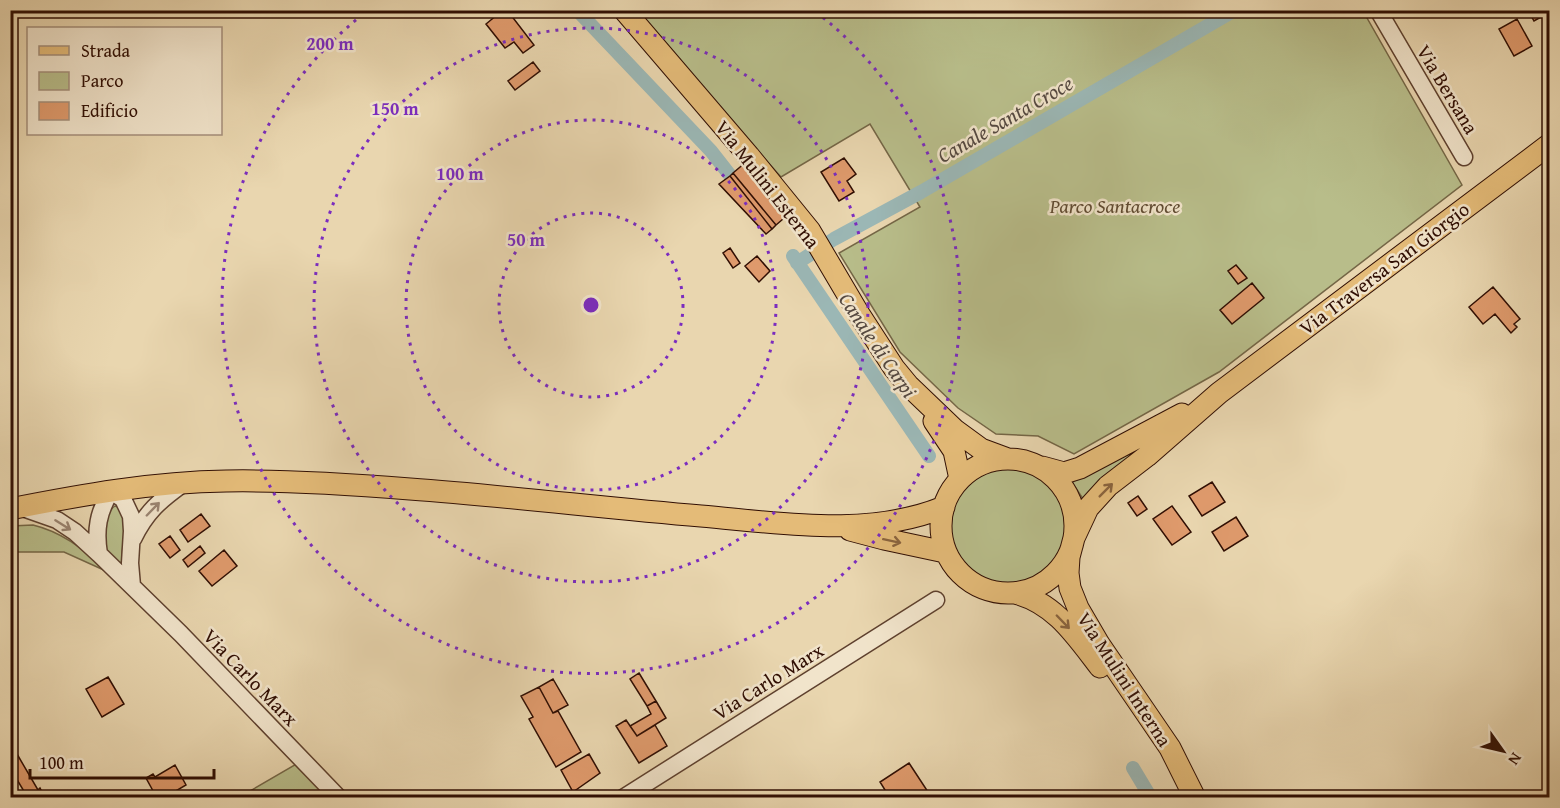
<svg xmlns="http://www.w3.org/2000/svg" width="1560" height="808" font-family="'Gentium Book Plus',serif">
	<rect width="100%" height="100%" fill="#e9d6af"/>
	<filter id="stains"><feTurbulence type="fractalNoise" baseFrequency=".00333" numOctaves="4"/><feColorMatrix values="0 0 0 0 .2 0 0 0 0 .09 0 0 0 0 .02 0 0 0 .5 -.17"/></filter>
	<radialGradient id="worn" r=".72"><stop offset=".6" stop-color="#630" stop-opacity="0"/><stop offset="1" stop-color="#630" stop-opacity=".3"/></radialGradient>
	<path fill="#b8bd8a" stroke="#746646" stroke-width="1.5" d="M634,11H1363L1462,185L1219,372L1074,454L1038,436L996,434L958,408L900,352L839,253L920,207L870,124L781,177Z
		M1132,452L1135,454L1083,499L1072,482Z
		M951 526a57 57 0 1 1 114 0a57 57 0 1 1-114 0Z
		M115,506L118,507L126,520L122,553L126,573C109,555 98,549 106,523C108,515 109,510 115,506Z
		M33,525C62,532 85,549 106,571L64,552H11V526Z
		M305,759L342,798H238Z"/>
	<g fill="none" stroke-linecap="round" stroke-linejoin="round">
		<path stroke="#9bb7b5" stroke-width="14" d="M577,10L711,151L729,174
			M793,256L929,456
			M797,263L834,239L921,192L1235,10
			M1133,768L1151,798"/>
	</g>
	<path fill="#df9a6c" stroke="#300e03" stroke-width="1.5" d="M503,10H507L534,45L523,53L514,42L505,48L486,24Z
		M1532,10H1550V12L1534,21L1529,12Z
		M1517,19L1532,46L1514,56L1499,29Z
		M533,62L540,71L515,90L508,81Z
		M844,158L856,174L847,181L854,192L839,201L821,172Z
		M746,162L790,213L776,225L733,173Z
		M733,173L776,225L772,229L730,176Z
		M730,176L772,229L766,234L719,184Z
		M730,248L740,263L733,268L723,253Z
		M757,256L770,271L759,282L745,266Z
		M1236,265L1247,278L1238,284L1228,271Z
		M1252,283L1264,298L1232,324L1220,310Z
		M1493,287L1520,319L1514,324L1517,327L1511,333L1495,314L1483,324L1469,307Z
		M1212,482L1225,502L1202,516L1189,496Z
		M1138,496L1147,509L1137,516L1128,503Z
		M1172,506L1191,532L1172,545L1153,519Z
		M201,514L210,526L188,542L180,530Z
		M1236,517L1248,536L1224,551L1212,532Z
		M170,536L180,550L170,558L159,544Z
		M200,546L205,553L188,567L183,560Z
		M224,550L237,566L212,586L199,571Z
		M639,673L656,701L647,706L630,679Z
		M108,677L124,704L102,717L86,689Z
		M553,679L568,705L553,713L539,687Z
		M539,687L553,713L558,711L581,752L556,767L529,719L533,717L521,696Z
		M656,701L666,718L637,736L630,726L651,714L647,706Z
		M626,720L637,736L655,725L667,746L639,763L616,726Z
		M17,754L38,790L40,788L45,798H28L10,768V758Z
		M589,754L600,773L573,792L561,770Z
		M909,763L932,798H890L880,782Z
		M175,765L186,785L164,798H157L146,778L153,774L155,777Z"/>
	<g fill="none" stroke-linecap="round" stroke-linejoin="round">
		<g stroke="#5e402e" stroke-width="19">
			<path id="minor" d="M1378,10L1464,157
				M20,507L57,520L75,532L99,554L181,634L339,798
				M133,539C146,512 160,500 184,483
				M99,554C95,530 98,512 111,491L123,499L131,516L132,531L130,563L132,586
				M623,798L936,600"/>
		</g>
		<g stroke="#300e03" stroke-width="23">
			<path id="major" d="M624,10L749,156L810,231L859,314L894,368L908,385L955,430L981,449L1008,459
				M934,421L954,451L960,479
				M941 526a67 67 0 1 1 134 0a67 67 0 1 1-134 0Z
				M1042,467L1064,473L1080,468L1182,414
				M10,509C81,495 153,482 226,481C287,480 349,484 410,489C507,496 604,508 701,516C781,523 868,538 944,507
				M850,530L884,539L945,552
				M1015,593C1055,603 1076,636 1100,667
				M1195,798L1170,748L1099,644L1078,608L1070,588L1068,573L1069,557L1074,538L1088,508L1108,486L1147,456L1219,393L1550,144"/>
		</g>
		<use href="#minor" stroke="#f1e4cb" stroke-width="16"/>
		<use href="#major" stroke="#e4bb78" stroke-width="21"/>
	</g>
	<defs><path id="oneway-shaft" d="M-6 0H5M1.5-3L5.5 0L1.5 3" fill="none" stroke-width="1.6" stroke-linecap="round" stroke-linejoin="round" transform="scale(1.5)"/></defs>
	<g stroke="#8a643e">
		<use href="#oneway-shaft" transform="translate(1106 490) rotate(-45)"/>
		<use href="#oneway-shaft" transform="translate(892 541) rotate(12)"/>
		<use href="#oneway-shaft" transform="translate(1063 622) rotate(46)"/>
	</g>
	<g stroke="#9a8471">
		<use href="#oneway-shaft" transform="translate(153 509) rotate(-46)"/>
		<use href="#oneway-shaft" transform="translate(63 525) rotate(32)"/>
	</g>
	<g fill="none" stroke="#7b2cbf" stroke-width="3" stroke-dasharray="3 6">
		<circle cx="591" cy="305" r="92"/>
		<circle cx="591" cy="305" r="185"/>
		<circle cx="591" cy="305" r="277"/>
		<path d="M816 12A369 369 0 1 1 366 12"/>
	</g>
	<g text-anchor="middle" dominant-baseline="central" stroke-width="5" stroke-linejoin="round" paint-order="stroke">
		<g font-size="20" fill="#300e03" stroke="#f1e4cb">
			<text transform="translate(1448 89) rotate(59)">Via Bersana</text>
			<text transform="translate(768 184) rotate(52)">Via Mulini Esterna</text>
			<text transform="translate(1384 268) rotate(-37)">Via Traversa San Giorgio</text>
			<text transform="translate(251 677) rotate(46)">Via Carlo Marx</text>
			<text transform="translate(1125 679) rotate(57)">Via Mulini Interna</text>
			<text transform="translate(768 681) rotate(-32)">Via Carlo Marx</text>
		</g>
		<g font-size="20" font-style="italic" fill="#604b32" stroke="#f1e4cb">
			<text x="1115" y="205">Parco Santacroce</text>
		</g>
		<g font-size="21" font-style="italic" fill="#554941" stroke="#f1e4cb">
			<text transform="translate(1005 119) rotate(-30)">Canale Santa Croce</text>
			<text transform="translate(878 345) rotate(56)">Canale di Carpi</text>
		</g>
	</g>
	<circle cx="591" cy="305" r="9" fill="#7b2cbf" stroke="#f1e4cb" stroke-width="3"/>
	<g font-size="18" text-anchor="middle" font-weight="bold" fill="#7b2cbf" stroke="#f1e4cb" stroke-width="5" stroke-linejoin="round" paint-order="stroke">
		<text x="330" y="50">200 m</text>
		<text x="395" y="115">150 m</text>
		<text x="460" y="180">100 m</text>
		<text x="526" y="246">50 m</text>
	</g>
	<rect width="1560" height="808" fill="none" stroke="#e9d6af" stroke-width="36"/>
	<rect x="12" y="12" width="1536" height="784" fill="none" stroke="#300e03" stroke-width="3"/>
	<rect x="18" y="18" width="1524" height="772" fill="none" stroke="#300e03" stroke-width="1.5"/>
	<rect x="27" y="27" width="195" height="108" fill="#f1e4cb" stroke="#a48e7b" stroke-width="1.5"/>
	<rect x="39" y="46" width="30" height="9" fill="#e4bb78" stroke="#a48e7b" stroke-width="1.5"/>
	<text x="81" y="57" font-size="18" fill="#300e03">Strada</text>
	<rect x="39" y="72" width="30" height="18" fill="#b8bd8a" stroke="#a48e7b" stroke-width="1.5"/>
	<text x="81" y="87" font-size="18" fill="#300e03">Parco</text>
	<rect x="39" y="102" width="30" height="18" fill="#df9a6c" stroke="#a48e7b" stroke-width="1.5"/>
	<text x="81" y="117" font-size="18" fill="#300e03">Edificio</text>
	<g transform="translate(1503 751) rotate(124)" stroke="#f1e4cb" stroke-width="4.5" paint-order="stroke">
	<path d="M0-4.5L10 22L0 15L-10 22Z" fill="#300e03"/>
	<text y="-9" font-size="16" font-weight="bold" text-anchor="middle" fill="#300e03">N</text>
	</g>
	<path d="M30 769v9h184v-9" fill="none" stroke="#300e03" stroke-width="3"/>
	<text x="39" y="769" font-size="18" fill="#300e03" stroke="#f1e4cb" stroke-width="4.5" paint-order="stroke">100 m</text>
	<rect width="100%" height="100%" filter="url(#stains)"/>
	<rect width="100%" height="100%" fill="url(#worn)"/>
</svg>
